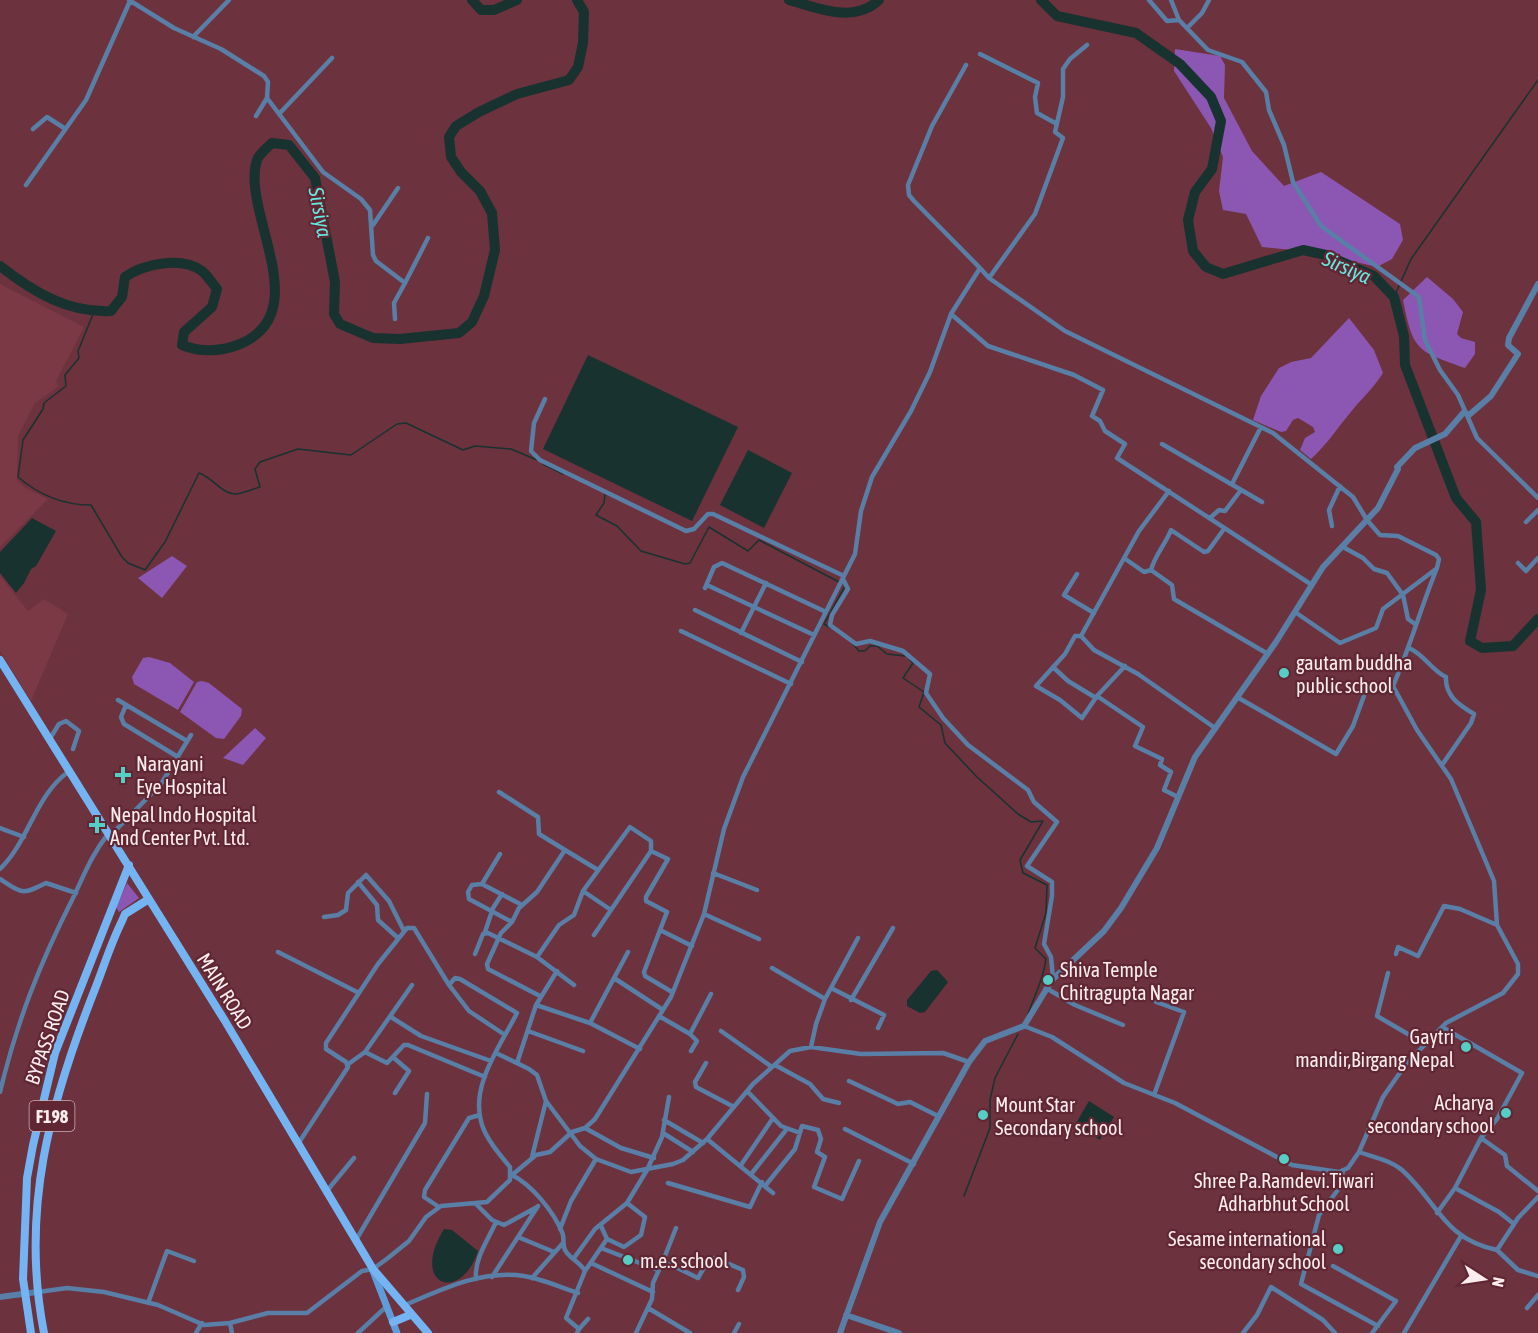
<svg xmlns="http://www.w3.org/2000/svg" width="1538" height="1333" font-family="'Asap Condensed',sans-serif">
	<rect width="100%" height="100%" fill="#6c323e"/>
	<path fill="#7b3946" d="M0,284L84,327L56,381L58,387L35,403L18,436L17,480L24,487L48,499L0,547Z
		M0,576L28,611L44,599L68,614L31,701L0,651Z"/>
	<path fill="#8c56b3" d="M1175,49L1220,56L1225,65L1224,98L1252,151L1284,186L1321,172L1400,224L1403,240L1392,259L1377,267L1343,259L1313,247L1292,250L1262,247L1246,214L1223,210L1219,191L1223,157L1211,128L1174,71Z
		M1427,277L1453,299L1463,312L1457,334L1461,338L1475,342V354L1465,368C1417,351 1413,351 1403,300Z
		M1349,318L1374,350L1383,373C1373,389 1361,399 1350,413C1336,430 1328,443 1311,459L1300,450L1305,438L1315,432L1313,427L1298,418L1293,420L1286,431L1281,432L1253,420L1261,396L1279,368L1291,362L1311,358Z
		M172,556L187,566L162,598L138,578Z
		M149,657L170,663L194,682L178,710L134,684L132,677L143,658Z
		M202,681L209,683L242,709L241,716L224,739L216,738L180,712L197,682Z
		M255,728L266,738L243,765L223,758Z
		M127,883L139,898L119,912L116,907Z"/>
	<path fill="#183230" d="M588,355L738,427L692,521L543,449Z
		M748,450L792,473L764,528L720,505Z
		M32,518L56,531L36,566L31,569L24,583L16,593L0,573V552Z
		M937,970L948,982L925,1012L920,1013L907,1006V1000L931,971Z
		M1089,1101L1114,1117L1100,1140L1075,1125Z
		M444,1229L452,1230L478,1251C461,1304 409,1286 444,1229Z"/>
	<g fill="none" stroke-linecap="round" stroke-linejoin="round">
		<path stroke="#183230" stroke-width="1.5" d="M1394,297L1411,259L1538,80
			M94,312L78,351L79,358L65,375L66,386L44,403L43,409L23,440L18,477C39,495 64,505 91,505L122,557L128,563L145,570L165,542L199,473C212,477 223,495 236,494C244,493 253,489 260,487L255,469L260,462L298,449L351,455L397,424L406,423L463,450L475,446L511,449L537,460
			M543,464L563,474
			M605,494L604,503L596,515L617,526L641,551L685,564L690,563L709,527L748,551L759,540L839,582
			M829,627L824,624L845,586
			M853,644L859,651H865L870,646H877L887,654L905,656
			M909,659L913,663L903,678L924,692L919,707L941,725L945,743L977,777L1018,814L1031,822L1043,821L1020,860L1023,873L1047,885L1046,913L1035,948L1046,959C1043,981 1035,994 1028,1014
			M964,1196L990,1128V1100L995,1078L1018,1034"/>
		<path stroke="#183230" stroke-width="10" d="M472,0L481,10H494L517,0
			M789,0C818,8 854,24 879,0
			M1041,0L1057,16L1136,33L1180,64L1211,97L1221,121L1212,169L1195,192L1188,220L1193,251L1206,267L1223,274L1303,250L1326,255L1374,276L1394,297L1404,336L1405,365L1456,498L1476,522L1481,590L1470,641L1482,648L1513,646L1538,619
			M0,266C33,292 68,313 111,311L122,297L125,277C144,264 181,256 202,271C207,275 212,283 217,289L212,307L184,332L182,345C202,353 220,352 240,344C317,312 240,210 257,160C259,154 267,148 272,143L289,145L315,178L335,282L334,314L340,324L373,338L400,339L459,333L472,322L484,296L495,250L492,213L480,191L461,172L451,157L449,137L456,126L479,112L517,94L569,80L578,67L583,43L584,12L577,0"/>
		<path stroke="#597fa6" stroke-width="4.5" d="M129,0L174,28L221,49L264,76L268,82L267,98L256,116
			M1149,0L1167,21L1179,20
			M1171,0L1179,20L1208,50L1242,62L1266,92L1269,110L1284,145L1293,182L1321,226L1419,297L1425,340L1440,370L1458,395L1477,438L1538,498
			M1188,27L1202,13L1209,0
			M193,37L229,0
			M980,54L1038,83L1035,97L1037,113L1057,124
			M966,65L932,126L908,185L909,195L914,201L980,268
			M267,98L323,172L361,199L370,210L373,255L376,261L405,283L394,303L395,319
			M279,114L332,58
			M33,129L47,117L64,128
			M26,185L86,100L130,1
			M373,225L398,188
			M989,278L1035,214L1063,138L1055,132L1063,97V69L1070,59L1087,45
			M405,283L428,238
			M951,314L988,346L1074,375L1103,390L1092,416L1100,421L1105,431L1125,444L1117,458L1312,585
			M545,399L534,423L531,451L540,460L686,531L694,529L708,514H713L844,576
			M1162,444L1262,502
			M1232,484L1261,427
			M1169,491L1139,531L1081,636H1075L1065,654L1036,686L1060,700L1082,718L1097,696L1143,727L1135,746L1162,759L1160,765L1171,772L1164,790L1178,797
			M1210,518L1219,510L1225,511L1241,490
			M1526,522L1538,510
			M1332,526L1329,510L1340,486
			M1343,547L1363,558L1374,569L1387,573L1403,595L1408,619L1415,624
			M1124,558L1144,572L1151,570L1172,585L1174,599L1268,654
			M1518,563L1526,571L1538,558
			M1151,570C1155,555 1165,545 1171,530L1204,552L1208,551L1224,529
			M1077,574L1064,595L1094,613
			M843,579L848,589L832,615L830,625L856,644L870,641L903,651L930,674L926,693L943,718L968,745L1028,790L1034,802L1057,822L1027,866L1052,882V896L1044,944L1051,957L1053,978
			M707,585L814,635
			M705,588L714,567L722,563L826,612
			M695,610L802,662
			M1295,612L1340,643L1376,628L1383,609L1436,569
			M681,631L791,684
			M741,633L766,583
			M1081,636L1094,650L1138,674L1215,728
			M1409,648C1425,655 1431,670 1446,677C1445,696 1459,705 1474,714L1471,723L1442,765
			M1053,667L1068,681L1096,698
			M1097,696L1125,666
			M1237,697L1336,754L1353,726L1365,693L1372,688L1393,686
			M118,700L187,741
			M126,705L121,717L124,724L178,757
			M49,740L59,724L66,721L79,731L73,749
			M499,792L538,817L539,834L565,850L537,892L519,908L512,922L501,933L487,964L488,969L540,996
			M0,828L24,837
			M110,836L161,784L191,735
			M565,850L598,870
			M0,869C29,841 35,796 68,772
			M713,873L757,890
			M0,879C23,894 22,895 46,883L76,893
			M358,882L377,905L378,920L398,938
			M482,884L500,854
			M583,891L611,910
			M704,914L759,939
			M324,917L338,915L346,910L348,893L366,875L389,901L404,931
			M512,922L469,899L468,892L472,885L482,884L522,905
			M660,930L644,972L645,976L672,992
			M485,932L493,908L502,894
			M594,935L651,851
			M278,952L359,993
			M475,954L483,934L488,933L537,957L574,985
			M1396,954L1398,947L1418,956L1444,906L1460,909L1497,925
			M537,957L559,925L574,915L583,891L630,827L651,841V851L668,859L646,897V901L667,912L660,930L692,946
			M772,968L825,999
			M1388,973L1377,1016L1425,1044
			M614,978L628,952
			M1046,988L1075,1005L1123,1025
			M833,989L884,1015L878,1028
			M851,1000L893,928
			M536,1005L590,1023L640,1049
			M659,1016L690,1034L711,994
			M391,1017L421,1036L491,1061
			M590,1023L614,978L663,1010
			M528,1031L583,1051
			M721,1031L772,1067
			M690,1034L697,1041L691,1051
			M811,1047L816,1024L825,999L858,938
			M365,1052L387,1063L404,1045H408L485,1077
			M496,1053L529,1069L537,1075L546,1101L580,1146L596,1159L631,1172L673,1164L683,1160L707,1139L753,1084L790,1051L811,1047L861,1054L943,1053L969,1062
			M394,1058L409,1071L395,1093
			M517,1063L536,1005L557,971
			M706,1063L695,1082L696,1087L734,1107
			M347,1065L365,1052L412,985
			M775,1065L810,1084L823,1099L839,1103
			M849,1081L898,1104L910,1102L938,1116
			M747,1091L781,1126L800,1133
			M0,1092C17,1021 40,963 73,898C84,875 92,854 108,834
			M1154,1095L1184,1012L1156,1002
			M664,1120L703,1143
			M585,1128L621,1148L654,1158
			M845,1129L914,1164
			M663,1133L693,1152
			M1481,1138L1505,1155L1507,1166L1538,1191
			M707,1139L773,1193
			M298,1144L348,1067L346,1062L326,1049V1043L378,964L407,928H414L449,985L469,1011L505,1035
			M1359,1152C1373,1157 1390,1160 1402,1170C1437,1201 1443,1239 1497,1250L1518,1218L1538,1197
			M532,1157L546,1101
			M741,1165L773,1118
			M1343,1170L1340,1187L1319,1215L1301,1284L1378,1326
			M752,1173L786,1130
			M668,1183L750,1207L762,1182
			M765,1186L795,1149L802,1126L818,1130L821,1139L817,1152L825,1157L814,1187L842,1199L859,1161
			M1455,1188L1499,1212L1514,1224
			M326,1192L354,1158
			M477,1205L492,1220L504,1225L537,1207
			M439,1207L424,1197L425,1190L469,1118L480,1115
			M1437,1213L1455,1188L1481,1138L1497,1119L1522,1073L1442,1027
			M560,1229L571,1201L596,1159
			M518,1237L554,1252
			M607,1239L624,1247L641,1235L645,1217L627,1203
			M356,1240L425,1123L427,1094
			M601,1248L658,1270
			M1497,1250L1518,1270L1538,1276
			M574,1258L595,1229L627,1203L647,1170L662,1137L669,1097
			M663,1261L676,1228
			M591,1263L653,1292
			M1333,1266L1396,1301L1372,1333
			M585,1271L607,1239L601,1226
			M492,1277L538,1206
			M532,1278L563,1243
			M476,1279C474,1259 488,1240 496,1222
			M38,1292L67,1288L104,1292L158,1305L204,1325L230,1323L268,1313H307L362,1271L373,1269L388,1258L409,1241L426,1217L441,1206L487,1202L510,1180V1167C500,1155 487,1140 482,1125C469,1086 501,1045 517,1013L460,979L455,978L449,985
			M148,1303L167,1251L194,1261
			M403,1306C440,1290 483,1269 524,1276C542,1279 560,1287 578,1293
			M648,1308L690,1333
			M1527,1308L1538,1295
			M230,1323L232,1333
			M579,1329L588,1319
			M196,1333L202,1323
			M358,1333L387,1306
			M577,1333L579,1329L566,1318L585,1271C580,1262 569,1258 565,1250C562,1244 565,1238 562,1232C553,1211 532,1185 512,1175L536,1155L550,1152L572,1132L585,1128L595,1119L671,997L704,914L724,829L743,777L855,554L861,511L872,477L911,411L930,372L951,314L980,268L989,278L1065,331L1273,433L1353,497L1367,520L1380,535L1398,536L1436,555L1439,559L1437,568C1421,607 1410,647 1393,686L1417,730L1451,779L1494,881L1497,925L1518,964V974L1503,993L1446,1023L1406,1064L1383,1097L1359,1152L1348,1168L1339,1172L1292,1165L1175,1103L1124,1083L1052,1037L1024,1026
			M636,1333L652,1299L653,1283L663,1261L698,1278L709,1259L715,1258L743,1270L744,1277L738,1290
			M734,1333L739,1324
			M1243,1333L1257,1315L1271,1287L1323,1320L1335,1333
			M1404,1333L1461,1236"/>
		<path stroke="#597fa6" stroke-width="6" d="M0,1297L37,1292
			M846,1315L899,1333
			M840,1333L880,1222L969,1062L985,1041L1024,1026L1052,980L1104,931L1121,908L1157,848L1195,757L1276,642L1323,567L1378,508L1398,469L1397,467L1415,448L1445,434L1464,412L1469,415L1491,396L1518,354L1508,345L1509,338L1538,284"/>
		<path stroke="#5f9dda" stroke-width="7" d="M373,1271L397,1333"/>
		<path stroke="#74b4f2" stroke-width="8" d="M0,660L225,1021L373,1269L428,1333
			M393,1322L410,1315
			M31,1333L23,1279L27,1178L33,1145L55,1053L129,865
			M44,1333C20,1210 50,1103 95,989C104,966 111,943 122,921L125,914L149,899"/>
	</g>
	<g fill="#55cec5" stroke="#602733" stroke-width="2">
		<circle cx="1284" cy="673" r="6"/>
		<path d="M120 766h6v6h6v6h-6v6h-6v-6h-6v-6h6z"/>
		<path d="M94 816h6v6h6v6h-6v6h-6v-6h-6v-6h6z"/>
		<circle cx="1048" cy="980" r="6"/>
		<circle cx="1466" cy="1047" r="6"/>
		<circle cx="1506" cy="1113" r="6"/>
		<circle cx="983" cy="1115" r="6"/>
		<circle cx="1284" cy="1159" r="6"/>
		<circle cx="1338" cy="1249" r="6"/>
		<circle cx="628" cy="1260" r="6"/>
	</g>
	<g text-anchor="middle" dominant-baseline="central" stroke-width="4.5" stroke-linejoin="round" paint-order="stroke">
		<rect fill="#602733" stroke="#ccb1b6" stroke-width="1.5" x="29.5" y="1101" width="45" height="30" rx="4.5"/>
		<g font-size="18" font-weight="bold" fill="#fbecee">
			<text x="52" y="1116">F198</text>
		</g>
		<g font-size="20" fill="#fbecee" stroke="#602733" text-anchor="start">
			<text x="1296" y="662">gautam buddha<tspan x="1296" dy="23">public school</tspan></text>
			<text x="136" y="763">Narayani<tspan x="136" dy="23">Eye Hospital</tspan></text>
			<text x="110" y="814">Nepal Indo Hospital<tspan x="110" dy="23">And Center Pvt. Ltd.</tspan></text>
			<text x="1060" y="969">Shiva Temple<tspan x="1060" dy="23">Chitragupta Nagar</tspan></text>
			<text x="1454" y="1036" text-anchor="end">Gaytri<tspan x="1454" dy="23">mandir,Birgang Nepal</tspan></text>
			<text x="1494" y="1102" text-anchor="end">Acharya<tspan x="1494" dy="23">secondary school</tspan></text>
			<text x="995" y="1104">Mount Star<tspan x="995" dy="23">Secondary school</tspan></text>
			<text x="1284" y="1180" text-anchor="middle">Shree Pa.Ramdevi.Tiwari<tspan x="1284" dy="23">Adharbhut School</tspan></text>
			<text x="1326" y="1238" text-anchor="end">Sesame international<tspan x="1326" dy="23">secondary school</tspan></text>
			<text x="640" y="1260">m.e.s school</text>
		</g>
		<g font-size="20" fill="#fbecee" stroke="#602733">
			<text transform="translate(225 991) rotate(58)">MAIN ROAD</text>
			<text transform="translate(47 1037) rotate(-71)">BYPASS ROAD</text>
		</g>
		<g font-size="21" font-style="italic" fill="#64e8df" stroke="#602733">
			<text transform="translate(321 212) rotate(79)">Sirsiya</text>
			<text transform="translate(1347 267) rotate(24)">Sirsiya</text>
		</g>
	</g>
	<g transform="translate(1484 1279) rotate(102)" stroke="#602733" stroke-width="4.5" paint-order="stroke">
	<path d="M0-4.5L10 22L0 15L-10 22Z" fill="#fbecee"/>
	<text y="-9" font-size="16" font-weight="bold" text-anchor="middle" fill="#fbecee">N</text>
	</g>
</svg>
